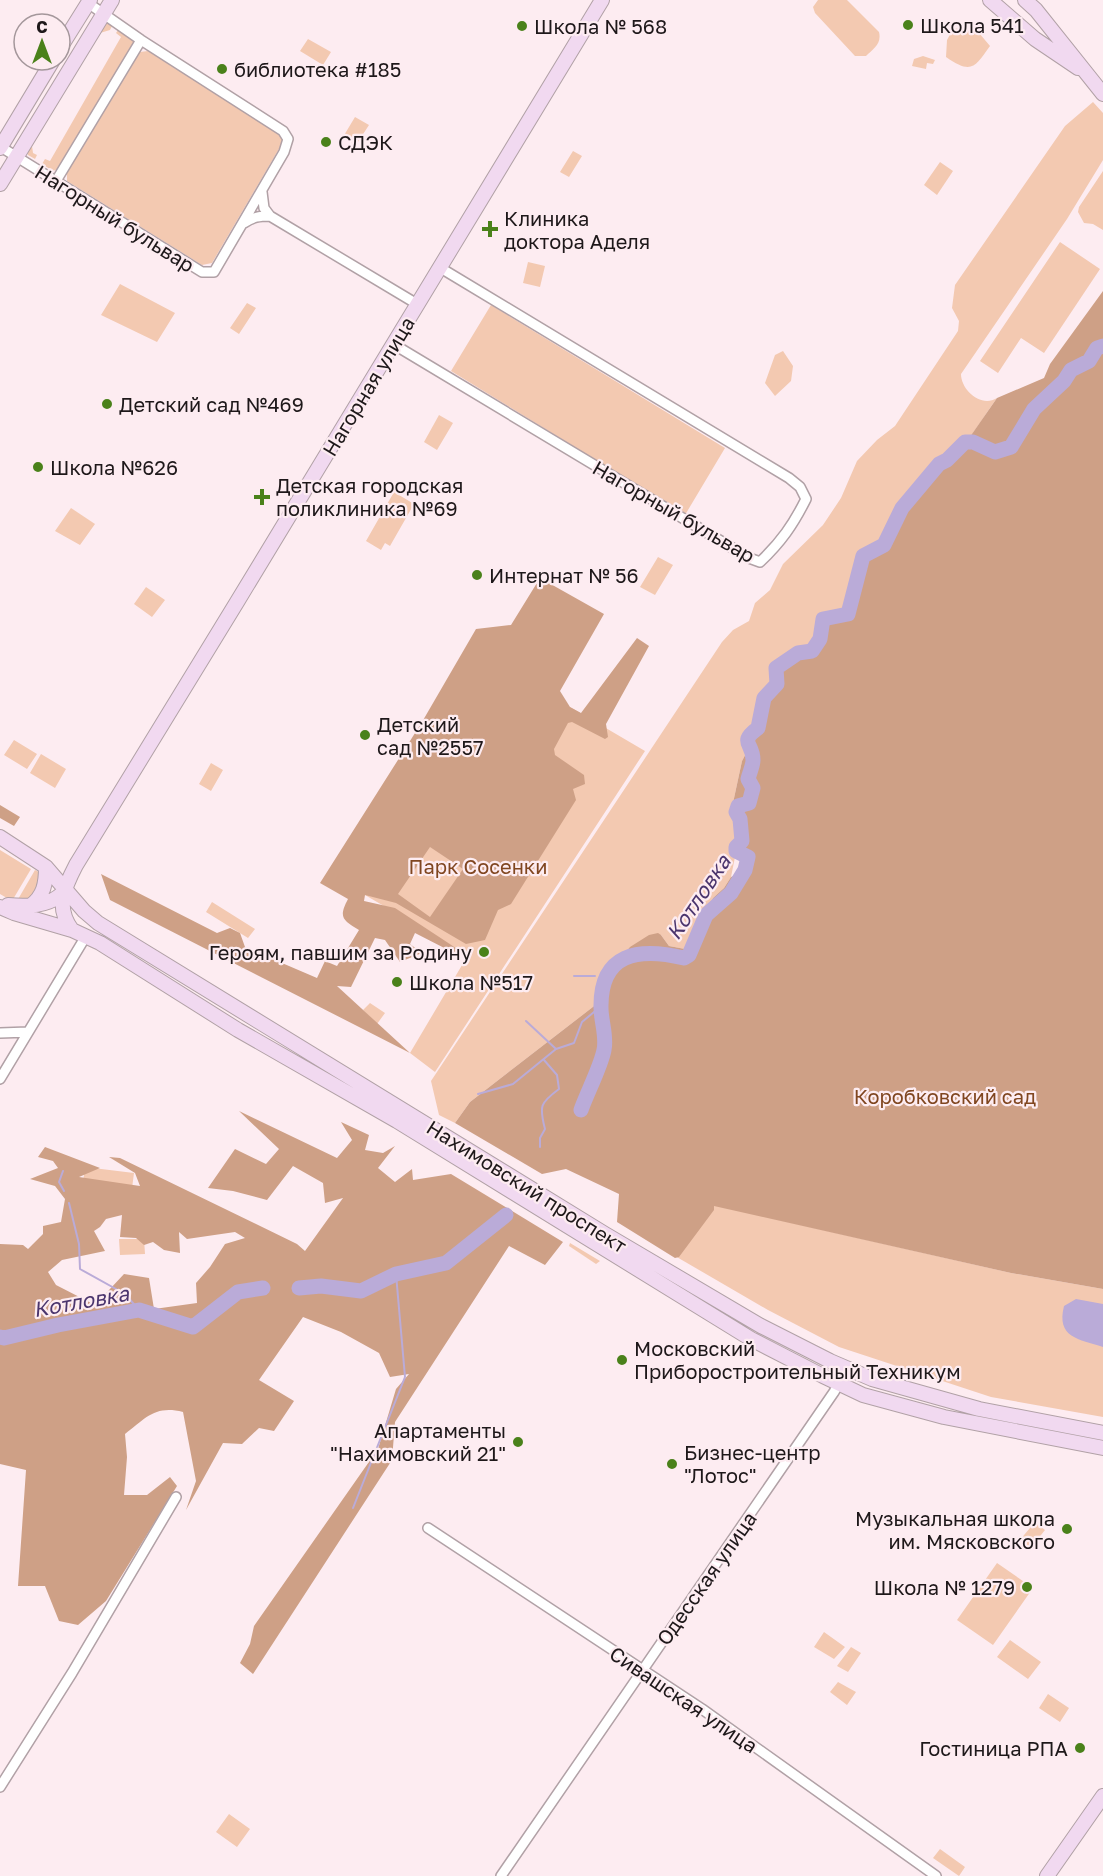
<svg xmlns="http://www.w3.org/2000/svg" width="1103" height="1876" font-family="'Golos Text',sans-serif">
	<rect width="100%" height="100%" fill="#fdecf1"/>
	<path fill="#f3c9b1" d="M818,0H847L879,32C882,44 873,49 866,56H855L815,13L813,7Z
		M108,23L112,26L110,30L100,33L32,146L33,153L37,155L35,159L28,155V151L103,24Z
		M974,27L990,46C975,67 972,75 946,57L947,40L953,29Z
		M118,30L133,40V44L58,169L53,171L42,164L45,159L50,161L121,37L116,33Z
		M308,39L331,52L323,65L300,51Z
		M148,51L280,134L283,142L212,263L202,265L67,181V173L140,52Z
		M923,56L935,60L933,64L927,63L926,69L912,66L914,59Z
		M1093,102L1103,113V160L1067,219L961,374C961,390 981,408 997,398C980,421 965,451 940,465L903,509L886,546L863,561L849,615L830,619L822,640L814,653L796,655L779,685L765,698L760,727L742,761L733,803L742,820L743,842L737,847L731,877L724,888L713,898L690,947L685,949L669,946L661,935L615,966L598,1003L470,1102L455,1123L439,1115L431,1081L722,642L733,630L749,621L755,603L770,590L783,564L823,525L841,498L857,461L877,440L895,426L958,331L959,321L952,308L955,285L1065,126Z
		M355,117L369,125L356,145L343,137Z
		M573,151L582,156L569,177L560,172Z
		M940,162L953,171L937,195L924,185Z
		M1103,171V230L1093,224L1084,223L1078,212L1079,207Z
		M1060,242L1100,269L1044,353L1021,338L998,373L980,361Z
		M528,262L545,266L540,287L523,283Z
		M120,284L175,313L157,342L101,315Z
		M247,303L256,308L239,334L230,328Z
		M491,305L725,448L685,515L451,371Z
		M783,351L793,366L791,381L775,396L765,383L775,355Z
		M439,415L453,423L437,450L424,442Z
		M394,492L414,504L390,546L385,543L381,550L366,541Z
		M71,508L95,524L80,545L55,531Z
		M658,557L673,565L655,595L640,587Z
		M146,587L165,600L152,617L134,604Z
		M570,707L645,751L435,1072L410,1053L468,955L365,895Z
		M14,740L37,754L27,769L4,755Z
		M41,754L66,769L55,788L30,773Z
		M211,763L223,770L211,791L199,784Z
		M0,850L31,869L12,901L0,894Z
		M35,870L39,872L40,879L31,899L17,901Z
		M212,902L255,929L248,938L206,912Z
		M370,1003L385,1013L377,1024L363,1010Z
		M85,1167L134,1173L131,1196L82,1190Z
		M714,1205L1011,1273L1103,1289V1417L991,1397L839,1347L768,1310L675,1256Z
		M119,1239H144L145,1254L120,1255Z
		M570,1243L600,1261L596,1264L569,1246Z
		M1035,1522L1045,1530L1029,1550L1019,1541Z
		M997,1563L1033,1588L993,1645L957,1620Z
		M824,1632L845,1647L834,1659L814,1647Z
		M1010,1640L1041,1662L1028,1679L997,1657Z
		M851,1647L861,1653L848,1672L837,1666Z
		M838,1682L856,1692L847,1705L830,1692Z
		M1048,1694L1069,1708L1060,1722L1039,1708Z
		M229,1814L250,1829L237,1847L216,1832Z
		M940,1849L965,1867L959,1876L933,1858Z"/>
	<path fill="#cea086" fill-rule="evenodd" d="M1103,291V1289L1011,1273L714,1206V1210L679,1257L675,1258L617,1222L619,1194L566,1169L542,1174L455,1123L470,1102L598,1003L615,966L630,947L649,935L658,933L661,935L669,946L685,949L690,947L713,898L724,888L731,877L746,871L749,857L736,850L743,842L742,820L733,803L742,761L760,727L765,698L779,685L778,668L796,655L814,653L822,640L825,621L849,615L863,561L886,546L903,509L940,465L947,461L965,444L997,398L1044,378L1050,364Z
		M540,578L604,614L560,691L570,707L581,713L637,638L649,646L606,724L608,737L605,739L572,722L568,723L554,749L555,755L584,775L585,784L573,789L576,800L511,904L498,910L485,940L466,944L396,903L365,895L364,901L395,908L462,952L456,954L415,933L410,944L422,953L400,962L385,940L375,938L351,987L337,986L410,1053L110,900L101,874L217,933L230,928L240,933L245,947L317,978L325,961L337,966L359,930C343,920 338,918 348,899L320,883L422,722L476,629L511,625ZM430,847L463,869L430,917L398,894Z
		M0,805L20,817L14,826L0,818Z
		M239,1111L337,1158L352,1140L341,1122L369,1135L365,1150L383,1153L395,1146L378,1168L395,1182L412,1169L413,1180L451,1174L563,1242L545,1265L509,1246L395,1422L392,1460L253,1674L240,1663L250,1644L254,1626L378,1449L396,1389L409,1374L390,1377L379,1353L341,1332L303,1317L259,1380L294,1401L274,1431L259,1428L242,1444L223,1443L186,1510L196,1481L183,1412C155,1405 146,1418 125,1434L127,1457L124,1495H147L170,1477L177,1486L106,1601L78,1625L59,1621L45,1586H18L26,1470L0,1464V1244L23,1245L28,1249L43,1234V1226L61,1222L65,1199L55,1186L30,1179L58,1168L53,1161L38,1157L45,1147L100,1168L79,1177L140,1186L135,1173L109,1157L120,1158L297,1244L305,1251L343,1198L325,1203L323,1183L293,1166L267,1200L233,1191L208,1188L235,1149L266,1164L279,1149ZM122,1215L120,1237L136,1238L144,1245L153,1242L164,1250L180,1253L179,1232L187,1239L235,1232L245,1238L225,1244L210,1267L196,1283L197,1303L154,1309L149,1278L124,1274L95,1305L56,1285L48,1272L62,1260L105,1251L94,1231L100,1227L106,1219Z"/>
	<path fill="#baabd8" d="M1076,1299L1103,1304V1347C1079,1339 1056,1338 1064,1306Z"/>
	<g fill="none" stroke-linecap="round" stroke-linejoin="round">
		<path stroke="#baabd8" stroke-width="2" d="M574,976H595
			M601,976H605
			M526,1021L556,1049
			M478,1094L513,1084L556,1049L574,1043L582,1022L600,1007
			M540,1147V1138L545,1129C539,1106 540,1103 559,1089L557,1075L544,1060
			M63,1171L59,1182L64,1191
			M69,1203L79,1244L80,1269L125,1294L139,1310
			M353,1508L405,1377L396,1274"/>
		<path stroke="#baabd8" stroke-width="15" d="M581,1110C587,1093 601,1066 604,1050C607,1037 601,1021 601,1008C600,953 638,947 684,958L689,955L706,915L731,893L745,870L748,857L736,851V847L742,841L740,819L736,812L738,806L749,803L753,788L748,779C749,774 753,766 753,760C753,742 738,743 758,728L764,698L777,684L776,668L798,653L812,651L820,639L823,619L848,614L863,556L884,545L902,508L939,464L947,460L965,442H973L995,452L1011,447L1034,409L1064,381L1071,370L1089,361L1097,348L1103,346
			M299,1288L321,1286L361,1291L396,1274L446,1263L506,1215
			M0,1337L4,1338L58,1325L139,1310L193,1327L238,1292L263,1288"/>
		<g stroke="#b1a1a6" stroke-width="12">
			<path id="street" d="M1,147L202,272H214L284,152L288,139L283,131L141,40L88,3
				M56,181L141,40
				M262,192L264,208L270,216L417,304
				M244,223C253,217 259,216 270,216
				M393,344L749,558L760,562C781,542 793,525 806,499L800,487L789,478L439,267
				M0,1033L28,1032
				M0,1079L86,936
				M428,1528L702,1709L936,1876
				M0,1787L72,1673L176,1497
				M501,1876L834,1392L847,1369"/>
		</g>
		<g stroke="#b1a1a6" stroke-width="16">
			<path id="secondary" d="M990,0L1035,39L1078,68
				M1025,0L1036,10L1103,94
				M60,48L90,0
				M0,148L53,60
				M0,184L112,0
				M0,837L46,867L84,911L98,923L605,1234L761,1326L830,1361L872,1379L979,1409L1103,1433
				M8,905C27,907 52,907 65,890
				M30,906C44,896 46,883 46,867
				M0,907L14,913L72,930L100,943L238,1030L397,1121L751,1339L823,1376L863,1395L944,1417L1103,1448
				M72,930C55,907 64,888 76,865L237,602L602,0
				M1047,1876L1103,1796"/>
		</g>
		<use href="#street" stroke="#fff" stroke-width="9"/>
		<use href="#secondary" stroke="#f1d9f0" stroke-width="14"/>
	</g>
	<g fill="#4a811a" stroke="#fdecf1" stroke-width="2">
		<circle cx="908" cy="25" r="6"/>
		<circle cx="522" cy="26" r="6"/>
		<circle cx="222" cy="69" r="6"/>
		<circle cx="326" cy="142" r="6"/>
		<path d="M487 220h6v6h6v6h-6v6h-6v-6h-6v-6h6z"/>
		<circle cx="107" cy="404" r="6"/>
		<circle cx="38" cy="467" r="6"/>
		<path d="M259 488h6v6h6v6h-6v6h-6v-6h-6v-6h6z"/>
		<circle cx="477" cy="575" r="6"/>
		<circle cx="365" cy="735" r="6"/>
		<circle cx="484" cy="952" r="6"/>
		<circle cx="397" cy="982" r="6"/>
		<circle cx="622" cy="1360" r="6"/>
		<circle cx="518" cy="1442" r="6"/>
		<circle cx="672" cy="1464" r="6"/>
		<circle cx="1067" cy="1529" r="6"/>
		<circle cx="1027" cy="1587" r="6"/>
		<circle cx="1080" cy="1748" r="6"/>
	</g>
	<g text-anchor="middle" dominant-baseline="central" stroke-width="4.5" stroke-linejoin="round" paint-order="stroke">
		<g font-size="20" fill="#1e181a" stroke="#fdecf1" text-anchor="start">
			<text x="920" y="25">Школа 541</text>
			<text x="534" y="26">Школа № 568</text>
			<text x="234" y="69">библиотека #185</text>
			<text x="338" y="142">СДЭК</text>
			<text x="504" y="218">Клиника<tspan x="504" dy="23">доктора Аделя</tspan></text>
			<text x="119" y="404">Детский сад №469</text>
			<text x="50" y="467">Школа №626</text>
			<text x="276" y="485">Детская городская<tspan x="276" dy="23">поликлиника №69</tspan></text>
			<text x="489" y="575">Интернат № 56</text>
			<text x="377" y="724">Детский<tspan x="377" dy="23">сад №2557</tspan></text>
			<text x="472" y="952" text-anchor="end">Героям, павшим за Родину</text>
			<text x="409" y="982">Школа №517</text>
			<text x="634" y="1348">Московский<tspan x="634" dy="23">Приборостроительный Техникум</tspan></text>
			<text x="506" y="1430" text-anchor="end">Апартаменты<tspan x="506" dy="23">"Нахимовский 21"</tspan></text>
			<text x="684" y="1452">Бизнес-центр<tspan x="684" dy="23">"Лотос"</tspan></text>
			<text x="1055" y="1518" text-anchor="end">Музыкальная школа<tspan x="1055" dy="23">им. Мясковского</tspan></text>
			<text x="1015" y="1587" text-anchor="end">Школа № 1279</text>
			<text x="1068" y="1748" text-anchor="end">Гостиница РПА</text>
		</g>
		<g font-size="20" fill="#1e181a" stroke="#fdecf1">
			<text transform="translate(115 218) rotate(32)">Нагорный бульвар</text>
			<text transform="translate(368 386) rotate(-59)">Нагорная улица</text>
			<text transform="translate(674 511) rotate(30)">Нагорный бульвар</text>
			<text transform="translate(527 1186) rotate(32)">Нахимовский проспект</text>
			<text transform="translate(706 1578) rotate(-55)">Одесская улица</text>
			<text transform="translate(684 1699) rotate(34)">Сивашская улица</text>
		</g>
		<g font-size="20" fill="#804620" stroke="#fdecf1">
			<text x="478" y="866">Парк Сосенки</text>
			<text x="945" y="1096">Коробковский сад</text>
		</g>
		<g font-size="21" font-style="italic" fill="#4b356d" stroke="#fdecf1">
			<text transform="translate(698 897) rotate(-56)">Котловка</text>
			<text transform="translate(81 1301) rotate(-10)">Котловка</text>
		</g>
	</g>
	<g transform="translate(42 42)"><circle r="28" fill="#fdecf1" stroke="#a4979b" stroke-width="1.5"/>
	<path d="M0-4.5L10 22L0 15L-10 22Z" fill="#4a811a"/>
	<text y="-9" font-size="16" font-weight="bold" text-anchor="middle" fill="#1e181a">С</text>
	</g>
</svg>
